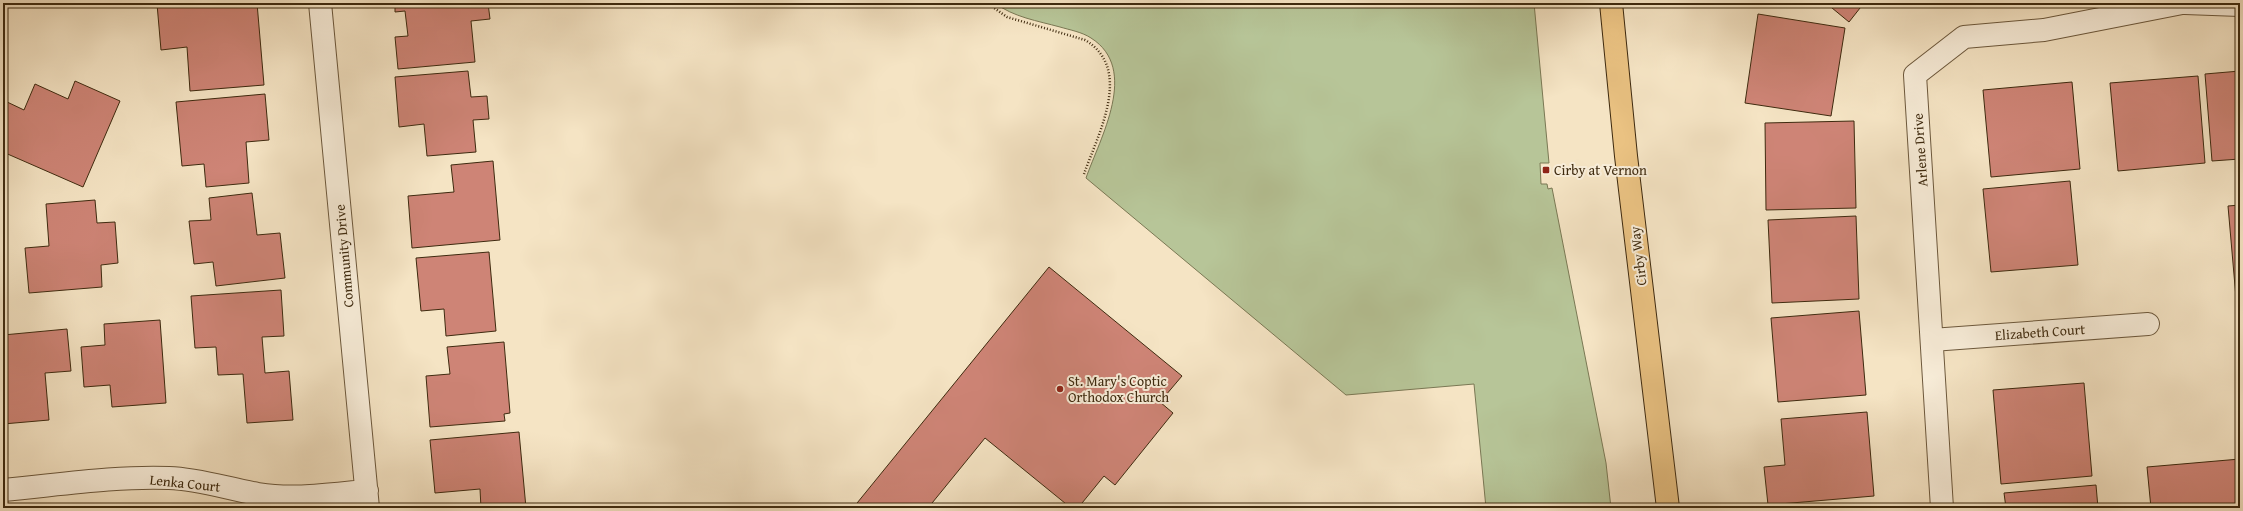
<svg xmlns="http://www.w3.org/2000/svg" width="2243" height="511" font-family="'Gentium Book Plus',serif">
	<rect width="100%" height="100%" fill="#f5e4c4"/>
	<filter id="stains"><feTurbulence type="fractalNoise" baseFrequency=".005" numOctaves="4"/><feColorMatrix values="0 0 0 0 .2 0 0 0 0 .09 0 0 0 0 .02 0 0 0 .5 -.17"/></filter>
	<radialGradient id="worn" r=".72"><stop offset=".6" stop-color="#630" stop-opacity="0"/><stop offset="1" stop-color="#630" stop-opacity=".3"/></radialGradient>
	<path fill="#b7c598" stroke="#7a7854" d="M995,3H1534L1549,163H1540L1541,184H1547L1548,189L1552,188L1606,463L1611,508H1486L1474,384L1346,395L1086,178C1100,138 1140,69 1091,38C1082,32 1070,30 1060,27C1038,21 1013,17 995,3Z"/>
	<path fill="#ce8476" stroke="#3e2a0f" d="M257,3L264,85L190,91L187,47L161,50L157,4Z
		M395,3H488L490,19L471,21L475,62L398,69L395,37L408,36L405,11L395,12Z
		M1826,3H1864L1849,22Z
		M1758,14L1845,28L1831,116L1745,103Z
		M468,71L471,97L487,96L489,119L473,120L476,152L427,156L424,124L399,127L395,77Z
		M2240,71V159L2212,161L2205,74Z
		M2198,76L2205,163L2118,171L2110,83Z
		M75,81L120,101L83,187L3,152V105L5,101L24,110L35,84L68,99Z
		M2072,82L2080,169L1991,177L1983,90Z
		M265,94L269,140L246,142L249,183L206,187L204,164L182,166L176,102Z
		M1854,121L1856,208L1766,210L1765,123Z
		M493,161L500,240L412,248L408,196L454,192L451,165Z
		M2070,181L2078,265L1991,272L1983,189Z
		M252,193L257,235L280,233L285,278L216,286L213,262L194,264L189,221L211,220L209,198Z
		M95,200L97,223L115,222L118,263L101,265L102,287L29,293L25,248L49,246L46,204Z
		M2240,205V308L2237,309L2228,206Z
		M1856,216L1859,299L1772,303L1768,220Z
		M489,252L496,331L446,336L444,309L421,311L416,258Z
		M1049,267L1182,376L1160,402L1173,413L1115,485L1104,476L1078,508H1071L985,438L928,508H853Z
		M281,290L284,336L262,337L265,373L289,371L293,420L247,423L243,374L218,375L216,347L195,348L191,296Z
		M1859,311L1866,395L1778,402L1771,318Z
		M160,320L166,403L112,407L110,385L84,387L81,347L105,345L104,324Z
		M2238,320H2240V346Z
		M67,329L71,371L45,373L49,420L3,424V335Z
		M504,342L510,413L504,414L505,421L430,427L426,376L450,374L447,347Z
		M2084,383L2092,476L2001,484L1993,390Z
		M1867,412L1874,496L1768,505L1764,467L1785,465L1781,419Z
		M519,432L526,508H481L480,489L435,493L430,440Z
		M2240,459V508H2151L2147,467Z
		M2096,485L2098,508H2006L2004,493Z"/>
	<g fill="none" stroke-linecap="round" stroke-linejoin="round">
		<g stroke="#6c583c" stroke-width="24">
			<path id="minor" d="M320,3L368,508
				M2185,3L2240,5
				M1932,340L2148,324
				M3,490C58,485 114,476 169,478C200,479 228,489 258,494C294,500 331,494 367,491
				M1942,508L1915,75L1964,37L2044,30L2182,3"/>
		</g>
		<g stroke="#3e2a0f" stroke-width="24">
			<path id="primary" d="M1611,3L1626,156L1668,508"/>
		</g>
		<path stroke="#3e2a0f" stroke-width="2.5" stroke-dasharray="1 2" stroke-linecap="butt" d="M987,3L1007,17L1085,40C1134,69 1098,134 1084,174"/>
		<use href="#minor" stroke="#f8edd9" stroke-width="22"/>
		<use href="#primary" stroke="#eac282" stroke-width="22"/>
	</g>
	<g fill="#8f2418" stroke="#f8edd9" stroke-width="1.5">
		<rect x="1542" y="166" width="8" height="8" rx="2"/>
		<circle cx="1060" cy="389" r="4"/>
	</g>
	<g text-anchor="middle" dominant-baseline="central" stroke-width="4" stroke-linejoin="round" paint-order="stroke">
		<g font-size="14" fill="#3e2a0f" stroke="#f8edd9">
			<text transform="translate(1920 150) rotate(-94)">Arlene Drive</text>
			<text transform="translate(344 256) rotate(-95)">Community Drive</text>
			<text transform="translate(1638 256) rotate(-97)">Cirby Way</text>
			<text transform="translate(2040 332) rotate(-4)">Elizabeth Court</text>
			<text transform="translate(185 483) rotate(6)">Lenka Court</text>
		</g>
		<g font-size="14" fill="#3e2a0f" stroke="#f8edd9" text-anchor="start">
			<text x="1554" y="170">Cirby at Vernon</text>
			<text x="1068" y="381">St. Mary's Coptic<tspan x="1068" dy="16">Orthodox Church</tspan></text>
		</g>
	</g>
	<rect width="2243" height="511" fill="none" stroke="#f5e4c4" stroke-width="16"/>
	<rect x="4" y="4" width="2235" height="503" fill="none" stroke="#3e2a0f" stroke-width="2"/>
	<rect x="8" y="8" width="2227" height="495" fill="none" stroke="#3e2a0f"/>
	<rect width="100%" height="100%" filter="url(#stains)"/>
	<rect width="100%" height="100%" fill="url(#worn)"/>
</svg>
